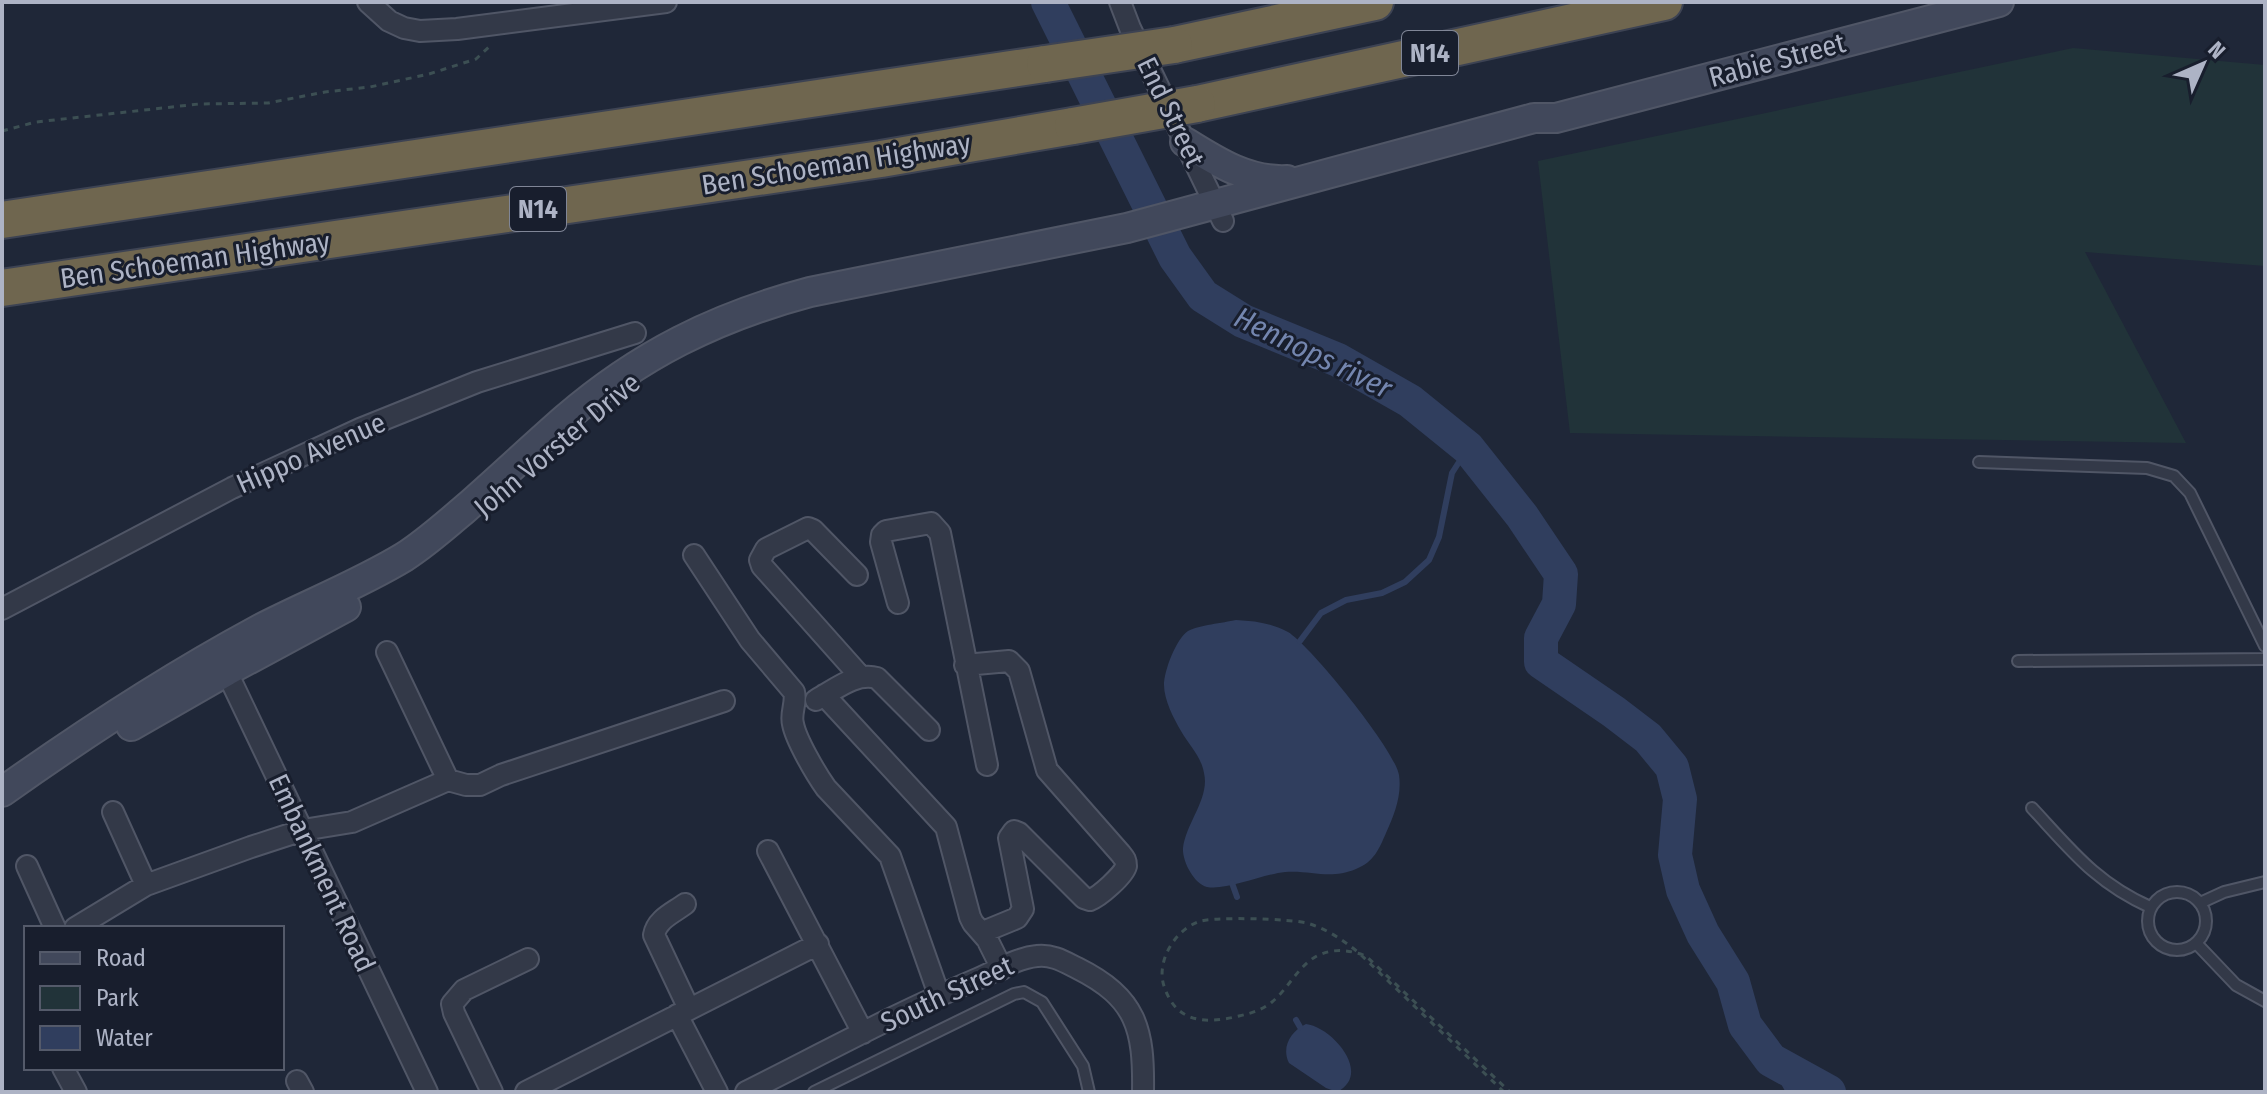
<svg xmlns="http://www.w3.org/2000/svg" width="2267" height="1094" font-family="'Fira Sans Condensed',sans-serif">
	<rect width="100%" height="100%" fill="#1f2738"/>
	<path fill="#213339" d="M2073,48L2265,65V266L2085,252L2186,443L1570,433L1538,161Z"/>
	<path fill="#303e5e" d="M1236,620C1255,621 1271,623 1288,632C1311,646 1395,750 1399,775C1402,796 1394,815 1386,833C1379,849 1374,862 1356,869C1329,880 1312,870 1285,872C1264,874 1225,891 1207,887C1194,884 1182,861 1183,848C1186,823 1210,798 1204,773C1201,756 1189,745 1181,731C1174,719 1164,700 1164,685C1164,671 1176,639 1188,631C1199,625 1223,623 1236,620Z
		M1306,1024C1332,1027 1373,1074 1337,1092L1326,1088L1289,1063C1281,1047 1291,1031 1306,1024Z"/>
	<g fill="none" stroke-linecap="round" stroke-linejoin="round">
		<path stroke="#303e5e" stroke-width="6" d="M1300,641L1321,613L1346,600L1382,593L1405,582L1429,560L1439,537L1452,473L1468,448
			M1232,883L1237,897
			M1296,1020L1300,1027
			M1771,1060L1789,1092"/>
		<path stroke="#303e5e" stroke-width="34" d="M1048,2L1175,257L1203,296L1243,321L1338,360L1410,401L1468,448L1522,516L1561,574L1559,604L1541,638V662L1614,712L1648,738L1672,767L1680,799L1675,855L1683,890L1703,934L1733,982L1745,1025L1771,1060L1829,1092"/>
		<g stroke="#505666" stroke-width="14">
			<path id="service" d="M1979,462L2147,468L2174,476L2190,493L2265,646
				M2018,661L2265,659
				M2032,808C2071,850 2096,883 2150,907
				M2148 921a29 29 0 1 1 58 0a29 29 0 1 1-58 0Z
				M2200,903L2224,892L2265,882
				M2196,943L2236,985L2265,1001
				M814,1092L1014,994L1024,992L1042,1002L1083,1066L1089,1092"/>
		</g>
		<g stroke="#505666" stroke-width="24">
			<path id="minor" d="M368,2L389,21L404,28L420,31L457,29L666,2
				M1120,2L1130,28L1223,221
				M694,555L750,640L794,692C797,703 790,713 793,724C796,740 816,774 826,788L890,856L939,995
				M857,575L813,530L808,528L766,549L760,560L762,566L860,676
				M898,603L881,542L882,535L886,531L931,523L940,533L987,765
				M2,609L232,488L360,429L477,382L635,333
				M387,652L448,780
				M222,662L427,1092
				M965,665L1009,661L1019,671L1047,770L1120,853C1124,858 1126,859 1126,866C1124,875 1099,897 1090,900L1084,898L1019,833L1014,831L1009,838L1023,909L1017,918L983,932
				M824,695L946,827L970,917L973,923L987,939L1002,969
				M816,700C835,690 855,672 877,678L929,730
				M113,812L146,885
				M768,851L863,1033
				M27,866L55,928
				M685,904C673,913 657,919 654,935L689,1009
				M75,928L146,885L251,847L303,830L352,822L448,780L466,785H480L501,775L724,701
				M677,1015L717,1092
				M63,1068L76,1092
				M297,1081L303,1092
				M492,1092L454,1013L452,1004L464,990L528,959
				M526,1092L818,944
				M746,1092C822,1054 897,1013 975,980C994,972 1016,958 1037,956C1052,954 1065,962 1077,968C1137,998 1144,1029 1143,1092"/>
		</g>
		<g stroke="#505666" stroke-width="32">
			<path id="secondary" d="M1185,142C1217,162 1248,182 1287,180
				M131,726L227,671L346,607
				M2,792C85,733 169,678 258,630C306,605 358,585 404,557C426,543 446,525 466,508C499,479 532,448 565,419C639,355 716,317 810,292L1127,228L1534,118H1556L1999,2"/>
		</g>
		<g stroke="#3d4353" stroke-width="40">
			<path id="motorway" d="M1174,45L1375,2
				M1197,104L1664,2
				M2,220L1045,64
				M2,288L881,159L1073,126"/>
		</g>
		<path stroke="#3c4f53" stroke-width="3" stroke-dasharray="6 6" stroke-linecap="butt" d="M2,131L36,122L199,104L268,103L325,92L370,87L429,74L476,59L490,46
			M1504,1092L1359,953C1343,940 1327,929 1307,923C1292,919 1211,916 1198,922C1174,931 1156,962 1164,986C1176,1024 1207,1024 1239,1016C1252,1013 1262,1010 1272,1002C1289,988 1299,964 1319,955C1335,948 1350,950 1366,956L1510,1092"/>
		<use href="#service" stroke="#333948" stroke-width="10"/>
		<use href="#minor" stroke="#333948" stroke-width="20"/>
		<use href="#secondary" stroke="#41485b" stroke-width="28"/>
		<use href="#motorway" stroke="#6f664f" stroke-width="36"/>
		<g stroke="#3d4353" stroke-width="40" stroke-linecap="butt">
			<path id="motorway-bridge" d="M1045,64L1174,45
				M1073,126L1197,104"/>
		</g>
		<use href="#motorway-bridge" stroke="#6f664f" stroke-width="36"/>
	</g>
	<g text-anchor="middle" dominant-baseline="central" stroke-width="6" stroke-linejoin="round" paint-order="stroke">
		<g fill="#181e2d" stroke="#808697" stroke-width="2">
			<rect x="1402" y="31" width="56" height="44" rx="6"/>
			<rect x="510" y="187" width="56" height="44" rx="6"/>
		</g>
		<g font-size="26" font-weight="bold" fill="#adb3c5">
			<text x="1430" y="53">N14</text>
			<text x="538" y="209">N14</text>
		</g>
		<g font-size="28" fill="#adb3c5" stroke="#181e2d">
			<text transform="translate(1777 60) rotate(-15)">Rabie Street</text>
			<text transform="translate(1171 112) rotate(64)">End Street</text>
			<text transform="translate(836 164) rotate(-9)">Ben Schoeman Highway</text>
			<text transform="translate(195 260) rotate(-8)">Ben Schoeman Highway</text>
			<text transform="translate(557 445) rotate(-40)">John Vorster Drive</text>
			<text transform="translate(311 453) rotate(-24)">Hippo Avenue</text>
			<text transform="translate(322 873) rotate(65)">Embankment Road</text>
			<text transform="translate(947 994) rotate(-25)">South Street</text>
		</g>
		<g font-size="30" font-style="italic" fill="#7486af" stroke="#181e2d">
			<text transform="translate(1313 353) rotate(26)">Hennops river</text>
		</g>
	</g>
	<rect width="2267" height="1094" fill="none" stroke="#adb3c5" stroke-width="8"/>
	<rect x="24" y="926" width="260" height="144" fill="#181e2d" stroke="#545a6a" stroke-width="2"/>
	<rect x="40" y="952" width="40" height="12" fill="#41485b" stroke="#545a6a" stroke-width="2"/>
	<text x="96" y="966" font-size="24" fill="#adb3c5">Road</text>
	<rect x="40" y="986" width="40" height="24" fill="#213339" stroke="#545a6a" stroke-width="2"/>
	<text x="96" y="1006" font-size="24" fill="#adb3c5">Park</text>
	<rect x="40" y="1026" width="40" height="24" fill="#303e5e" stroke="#545a6a" stroke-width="2"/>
	<text x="96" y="1046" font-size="24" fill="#adb3c5">Water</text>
	<g transform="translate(2203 64) rotate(45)" stroke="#181e2d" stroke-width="6" paint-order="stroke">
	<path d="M0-6L14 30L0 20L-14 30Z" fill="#adb3c5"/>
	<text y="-12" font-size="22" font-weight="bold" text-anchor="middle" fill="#adb3c5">N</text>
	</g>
</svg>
